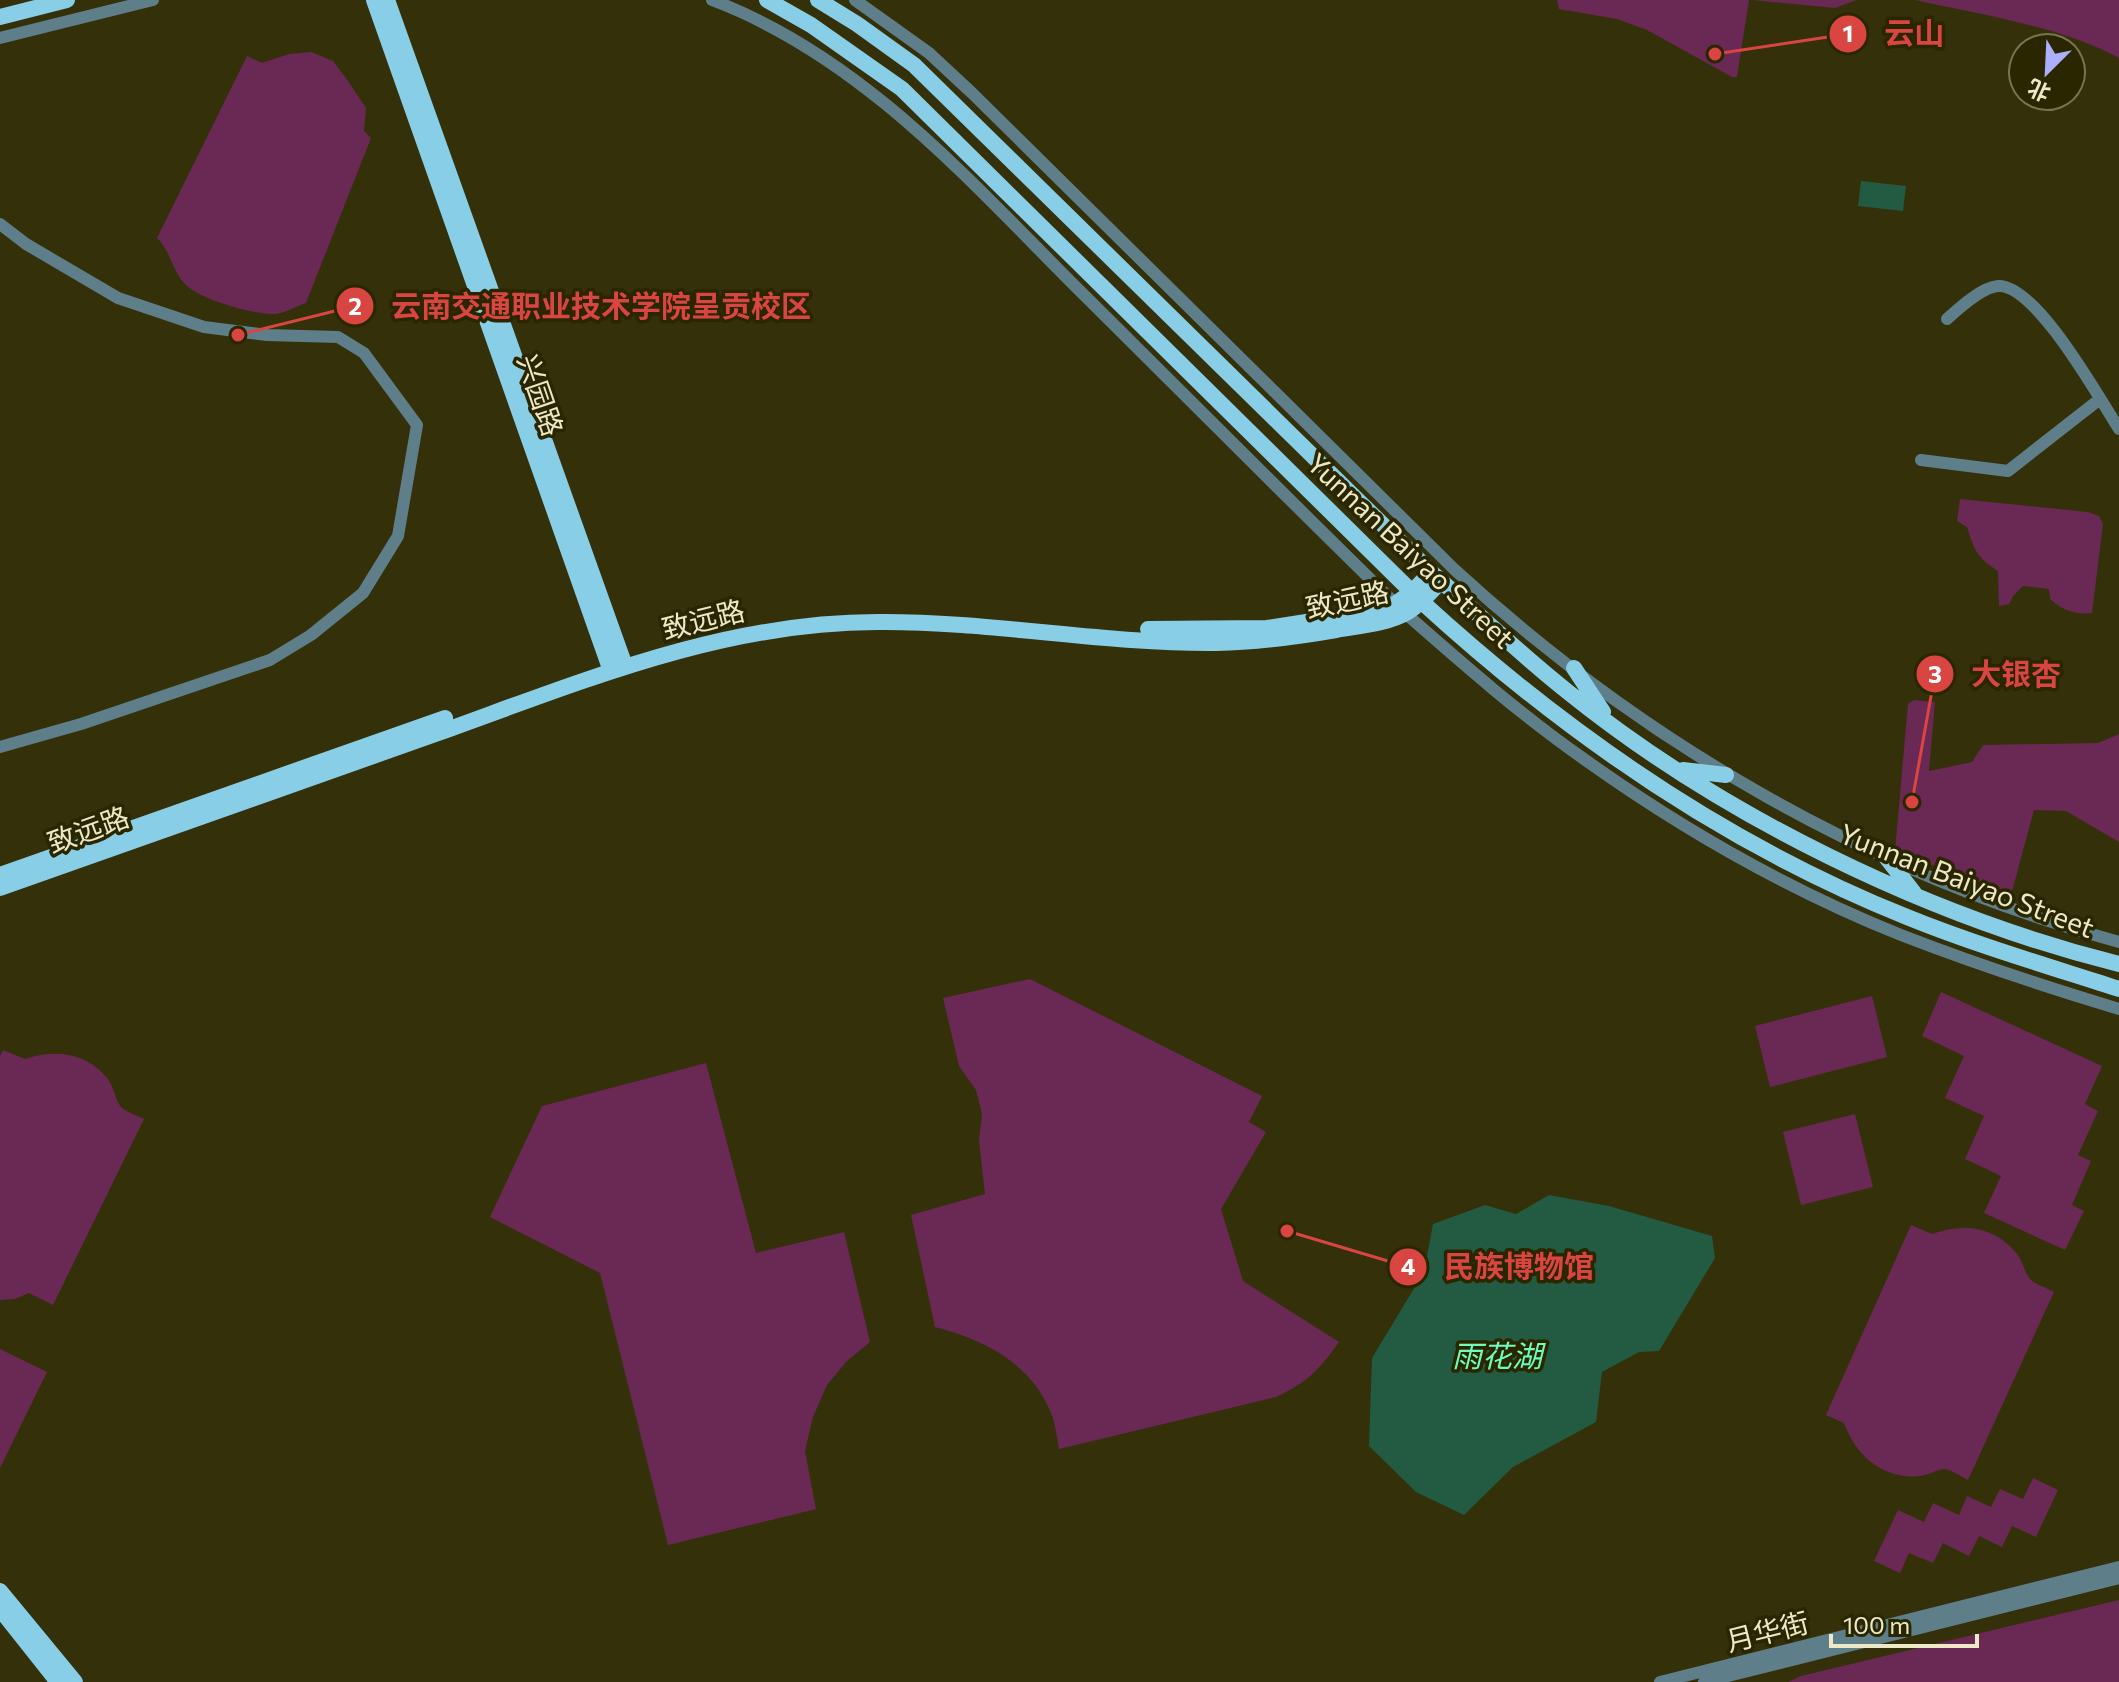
<svg xmlns="http://www.w3.org/2000/svg" width="2119" height="1682" font-family="Commissioner,'Noto Sans SC',sans-serif">
	<rect width="100%" height="100%" fill="#343009"/>
	<path fill="#6a2855" d="M1557,0H1749L1737,77H1732L1647,30L1617,19L1559,9Z
		M1752,0H1857L1835,8Z
		M1915,0H2119V58C2063,27 1978,14 1915,0Z
		M311,52L333,61L348,81L366,108L364,131L371,138L306,303C297,306 285,313 276,314C255,315 202,300 187,286C172,272 171,251 157,238L247,56L262,63L289,54Z
		M1960,499L2088,512L2099,516L2103,524L2092,613C2075,615 2062,610 2050,599L2049,589L2023,586L2013,596L2009,604L1999,606L1998,571C1977,557 1975,552 1967,527L1957,521Z
		M1914,700L1935,702L1929,771L1972,762L1983,745L2098,743L2119,734V842L2066,811L2034,810L2011,895L1895,851L1908,704Z
		M1030,979L1262,1096L1249,1122L1266,1132L1221,1209L1243,1281L1339,1342C1319,1370 1308,1382 1276,1397L1059,1449C1057,1439 1056,1428 1053,1418C1034,1365 986,1340 935,1327L911,1215L985,1194L979,1141L982,1114L976,1090L959,1066L943,998Z
		M1941,992L2102,1066L2085,1104L2098,1111L2078,1155L2091,1161L2072,1205L2084,1211L2065,1250L1984,1213L2001,1176L1965,1159L1984,1116L1945,1098L1964,1056L1922,1036Z
		M1872,996L1887,1057L1770,1087L1755,1026Z
		M3,1050L25,1059C55,1049 86,1052 107,1078C114,1086 115,1100 121,1107C126,1112 138,1116 144,1119L53,1305L29,1293L15,1299L0,1300V1056Z
		M706,1063L756,1253L844,1232L870,1342L847,1361L827,1385L813,1417L805,1451L816,1509L668,1545L600,1273L490,1217L542,1106Z
		M1855,1114L1873,1187L1801,1205L1783,1132Z
		M1911,1225L1932,1234C1963,1223 1995,1226 2017,1254C2023,1261 2025,1275 2032,1281C2038,1285 2047,1288 2054,1292L1968,1480C1962,1477 1952,1470 1945,1469C1938,1469 1928,1475 1921,1476C1883,1480 1856,1456 1844,1423L1826,1415Z
		M0,1349L47,1372L0,1468Z
		M2033,1478L2058,1490L2036,1537L2012,1526L2002,1547L1979,1536L1969,1556L1943,1543L1933,1563L1909,1553L1900,1573L1874,1561L1898,1510L1924,1522L1933,1503L1959,1515L1967,1496L1991,1507L2000,1489L2023,1499Z
		M2119,1600V1682H1788L1801,1676Z"/>
	<path fill="#225b42" d="M1861,181L1906,186L1903,211L1858,206Z
		M1549,1195L1609,1206L1712,1236L1715,1258L1659,1351L1639,1352L1602,1372L1596,1422L1513,1467L1464,1515L1416,1492L1369,1446L1372,1358L1424,1272L1433,1224L1485,1205L1516,1214Z"/>
	<g fill="none" stroke-linecap="round" stroke-linejoin="round">
		<path stroke="#5e7f8a" stroke-width="12" d="M712,0C860,56 966,177 1075,286C1185,395 1294,505 1406,614C1463,664 1521,715 1584,759C1682,829 1789,890 1901,935C1973,963 2046,987 2119,1009
			M855,0L929,53L972,93L1455,570C1644,743 1871,875 2119,942
			M0,38L153,0
			M0,224L26,244L118,298L204,327L267,335L338,337L364,353L417,425L398,536L363,593L311,635L270,660L81,724L0,747
			M1947,319C1959,308 1982,287 1998,286C2036,284 2099,398 2119,429
			M1921,460L2008,471L2100,399
			M1660,1682L2119,1567
			M1704,1682L2119,1578"/>
		<path stroke="#89cee7" stroke-width="16" d="M374,0L611,671
			M387,0L625,666
			M767,0L811,25L902,89L1422,602C1564,732 1727,845 1907,917C1976,945 2048,966 2119,989
			M818,0L857,24L914,65L1431,572C1476,612 1520,654 1568,692C1722,816 1927,916 2119,964
			M0,17L67,0
			M1148,629L1267,628L1351,615L1395,604L1412,592L1431,572
			M1574,668L1603,712
			M1683,770L1726,775
			M1886,857L1914,893
			M0,875L445,718
			M0,888C147,836 294,784 441,732C583,681 724,622 877,622C990,621 1103,644 1216,643C1256,642 1296,637 1336,630C1359,626 1388,624 1408,612C1421,604 1431,592 1441,581
			M0,1591L75,1682
			M0,1609L58,1682"/>
	</g>
	<g text-anchor="middle" dominant-baseline="central" stroke-width="7" stroke-linejoin="round" paint-order="stroke">
		<g font-size="28" fill="#ede9c6" stroke="#2a2600">
			<text transform="translate(541 395) rotate(71)">兴园路</text>
			<text transform="translate(1411 550) rotate(43)">Yunnan Baiyao Street</text>
			<text transform="translate(1347 599) rotate(-12)">致远路</text>
			<text transform="translate(703 619) rotate(-14)">致远路</text>
			<text transform="translate(88 829) rotate(-20)">致远路</text>
			<text transform="translate(1967 880) rotate(21)">Yunnan Baiyao Street</text>
			<text transform="translate(1767 1631) rotate(-14)">月华街</text>
		</g>
		<g font-size="30" font-style="italic" fill="#6efcbe" stroke="#2a2600">
			<text x="1497" y="1354">雨花湖</text>
		</g>
	</g>
	<path fill="none" stroke="#d94540" stroke-width="3" d="M1715 54L1848 34M238 335L355 306M1912 802L1935 674M1287 1231L1408 1267"/>
	<g fill="#d94540" stroke="#2a2600" stroke-width="3">
		<circle cx="1715" cy="54" r="8"/>
		<circle cx="238" cy="335" r="8"/>
		<circle cx="1912" cy="802" r="8"/>
		<circle cx="1287" cy="1231" r="8"/>
		<circle cx="1848" cy="34" r="20"/>
		<circle cx="355" cy="306" r="20"/>
		<circle cx="1935" cy="674" r="20"/>
		<circle cx="1408" cy="1267" r="20"/>
	</g>
	<g font-size="24" text-anchor="middle" font-weight="bold" fill="#fff">
		<text x="1848" y="42">1</text>
		<text x="355" y="315">2</text>
		<text x="1935" y="683">3</text>
		<text x="1408" y="1275">4</text>
	</g>
	<g font-size="30" text-anchor="middle" font-weight="bold" fill="#d94540" stroke="#2a2600" stroke-width="7" stroke-linejoin="round" paint-order="stroke">
		<text x="1914" y="44">云山</text>
		<text x="601" y="317">云南交通职业技术学院呈贡校区</text>
		<text x="2016" y="685">大银杏</text>
		<text x="1519" y="1277">民族博物馆</text>
	</g>
	<g transform="translate(2047 72) rotate(204)"><circle r="38" fill="#2a2600" stroke="#78744f" stroke-width="2"/>
	<path d="M0-6L14 30L0 20L-14 30Z" fill="#acaffb"/>
	<text y="-12" font-size="22" font-weight="bold" text-anchor="middle" fill="#ede9c6">北</text>
	</g>
	<path d="M1831 1634v12h146v-12" fill="none" stroke="#ede9c6" stroke-width="4"/>
	<text x="1843" y="1634" font-size="24" fill="#ede9c6" stroke="#2a2600" stroke-width="6" paint-order="stroke">100 m</text>
</svg>
